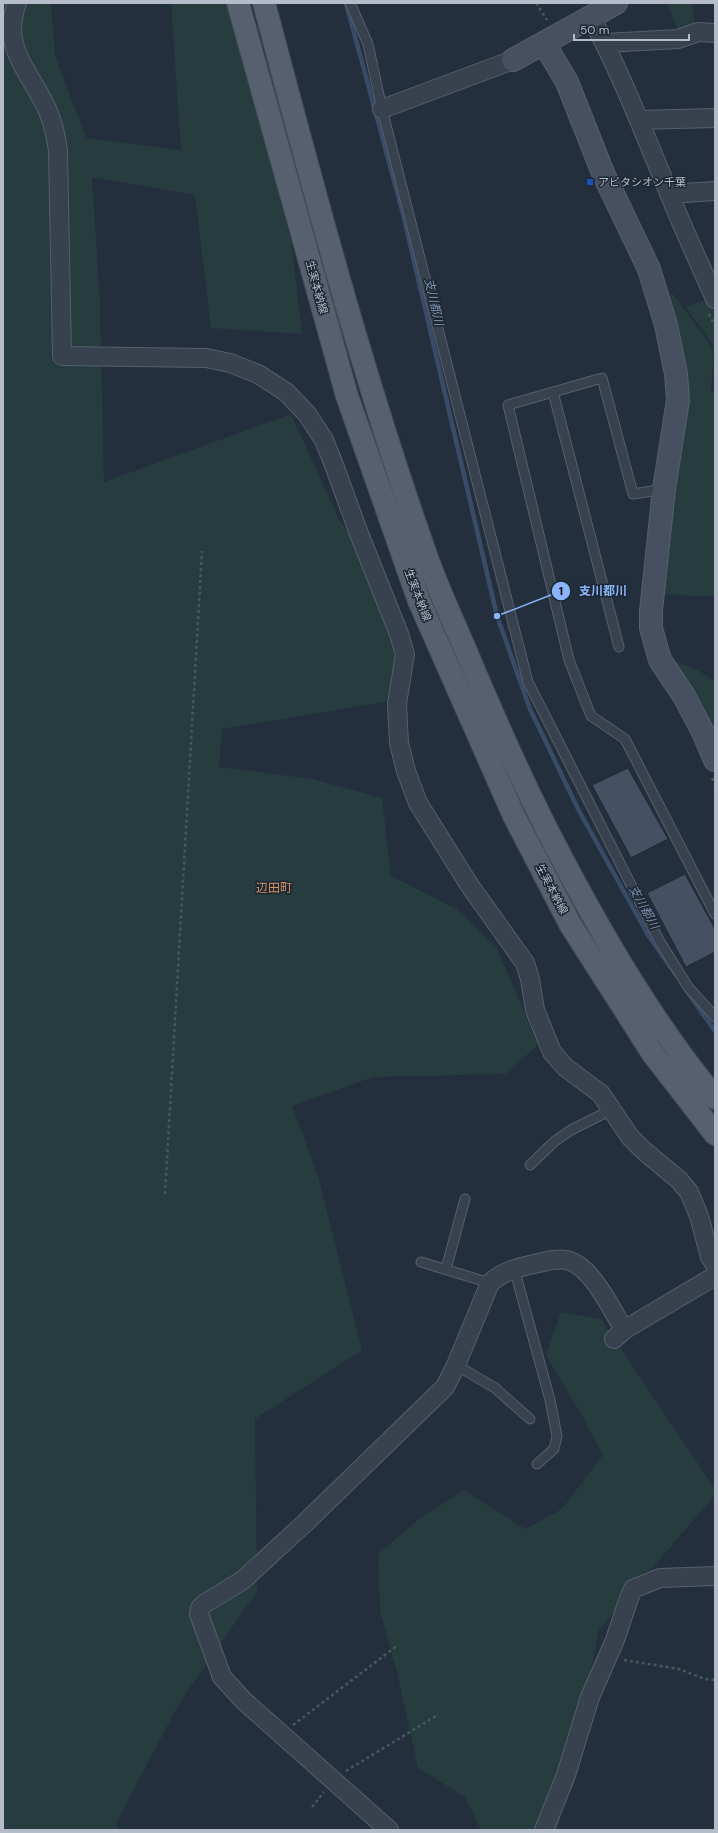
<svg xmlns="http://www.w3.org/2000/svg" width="718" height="1833" font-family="'DM Sans','Noto Sans JP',sans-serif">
	<rect width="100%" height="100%" fill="#242f3e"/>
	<path fill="#263c3f" d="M3,3H51L55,56L86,138L181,150L171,3H229L291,241L302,334L211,328L195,195L92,177L100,303L104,482L291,414L338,517L405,624L390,701L222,729L219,767L312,779L382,798L391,876L456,909L497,948L538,1045L505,1074L373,1077L292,1106L318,1176L362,1350L255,1419L257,1591L180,1702L116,1823L119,1830H3Z
		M667,3H694L692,6L695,27L679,32Z
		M673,294L714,350L711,391L715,393V597L659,594L678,444L665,298Z
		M710,299L715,310V348L686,307Z
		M666,657L699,671L715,682V752Z
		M561,1312L601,1319L715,1489V1495L599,1630L558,1830H481L465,1797L418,1768L397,1672L380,1611L378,1554L419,1519L464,1490L525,1529L562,1509L603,1455L580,1412L546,1355Z"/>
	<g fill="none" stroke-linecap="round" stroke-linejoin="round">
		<path stroke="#394c67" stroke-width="4.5" d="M346,3L403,214L497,616L530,709L578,809L648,935L676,975
			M688,993L715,1031"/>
	</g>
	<path fill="#455162" stroke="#1f2835" d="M628,768L668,839L631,858L592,785Z
		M685,874L715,929V952L686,967L647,893Z"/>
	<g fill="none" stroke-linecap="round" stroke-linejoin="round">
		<g stroke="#565f6c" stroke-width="11">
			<path id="lane" d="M350,3L368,44L382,109L528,682L660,942L688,987L715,1017
				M553,392L619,647
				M664,489L633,494L602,378L508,405L569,660L591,716L625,739L715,914
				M530,1165L555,1141L571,1130L611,1110
				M421,1262L490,1283
				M514,1268L550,1400L557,1436L554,1449L537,1464
				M446,1269L465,1199
				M456,1365L495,1388L530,1419"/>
		</g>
		<g stroke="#565f6c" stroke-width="20">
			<path id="street" d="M17,3C0,49 31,72 48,111C53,123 56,136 58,150L62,356L206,358L230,363L258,374L286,392L307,414L324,440L334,465L358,531L399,634L405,654L397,704L399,743L406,771L418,803L470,886L525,963L530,979L535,1010L552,1052L565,1067L601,1094L630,1137L643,1150L679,1180L689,1192L699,1216L710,1257L715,1265
				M591,17C621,73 644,133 669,193C683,229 700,264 715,299
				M605,43L678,39L698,32L715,33
				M382,109L513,60
				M639,120L715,118
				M669,194L715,191
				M614,1339L624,1330L715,1276
				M389,1830L244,1701L222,1677L199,1614L200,1608L204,1604L243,1580L305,1523L445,1387L456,1365L490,1283C503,1271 516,1268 534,1264C544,1262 560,1257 570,1261C593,1269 612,1310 624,1330
				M544,1830L566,1775L590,1697L615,1640L629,1598L633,1589L660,1578L715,1576"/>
		</g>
		<g stroke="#565f6c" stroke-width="24">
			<path id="secondary" d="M544,43L567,82L603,173L649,269L666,325L676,374L678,400L664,489L651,611V628L660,660L684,696L703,732L715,760
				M513,60L616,3"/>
		</g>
		<g stroke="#414a57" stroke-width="24">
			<path id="primary" d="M238,3L347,396L419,601L514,816L570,924L653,1054L715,1134
				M264,3C313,188 362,374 426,555C437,587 452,618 465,649C494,718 523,785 558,851C603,937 653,1023 715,1098"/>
		</g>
		<path stroke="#44595c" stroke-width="2.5" stroke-dasharray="3 3" stroke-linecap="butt" d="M536,3L547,20
			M709,314L715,326
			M712,778L715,785
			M165,1194L202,551
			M624,1660L679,1669L705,1679L715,1680
			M293,1725L398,1645
			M346,1771L436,1716
			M312,1807L324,1792"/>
		<use href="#lane" stroke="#38414e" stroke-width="9"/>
		<use href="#street" stroke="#38414e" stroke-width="18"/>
		<use href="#secondary" stroke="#465061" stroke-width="22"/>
		<use href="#primary" stroke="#56606e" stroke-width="22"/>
	</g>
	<rect fill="#1a4fb4" stroke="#1d2633" stroke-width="1.5" x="586" y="178" width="8" height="8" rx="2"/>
	<g text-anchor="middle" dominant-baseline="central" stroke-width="3" stroke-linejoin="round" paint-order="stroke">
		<g font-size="11" fill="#b4bcc9" stroke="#1d2633" text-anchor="start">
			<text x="598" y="182">アビタシオン千葉</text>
		</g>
		<g font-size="11" fill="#b4bcc9" stroke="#1d2633">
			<text transform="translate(317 287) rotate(75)">生実本納線</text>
			<text transform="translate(418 595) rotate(69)">生実本納線</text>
			<text transform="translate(552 889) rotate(62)">生実本納線</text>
		</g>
		<g font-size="12" font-style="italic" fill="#7c92b1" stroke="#1d2633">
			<text transform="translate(434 302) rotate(77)">支川都川</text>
			<text transform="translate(644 907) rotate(61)">支川都川</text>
		</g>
		<g font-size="12" fill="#d59563" stroke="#1d2633">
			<text x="274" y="888">辺田町</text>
		</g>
	</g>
	<path fill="none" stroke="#8ab4f8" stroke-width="1.5" d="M497 616L561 591"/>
	<g fill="#8ab4f8" stroke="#1d2633" stroke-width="1.5">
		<circle cx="497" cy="616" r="4"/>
		<circle cx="561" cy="591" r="10"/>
	</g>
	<g font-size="12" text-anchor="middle" font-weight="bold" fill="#111">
		<text x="561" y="595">1</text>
	</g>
	<g font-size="12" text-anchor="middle" font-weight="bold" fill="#8ab4f8" stroke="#1d2633" stroke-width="3" stroke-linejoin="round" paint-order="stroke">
		<text x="603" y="595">支川都川</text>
	</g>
	<rect width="718" height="1833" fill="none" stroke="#b4bcc9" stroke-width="8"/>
	<path d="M574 34v6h115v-6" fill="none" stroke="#b4bcc9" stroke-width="2"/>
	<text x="580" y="34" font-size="12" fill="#b4bcc9" stroke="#1d2633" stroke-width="3" paint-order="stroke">50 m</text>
</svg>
